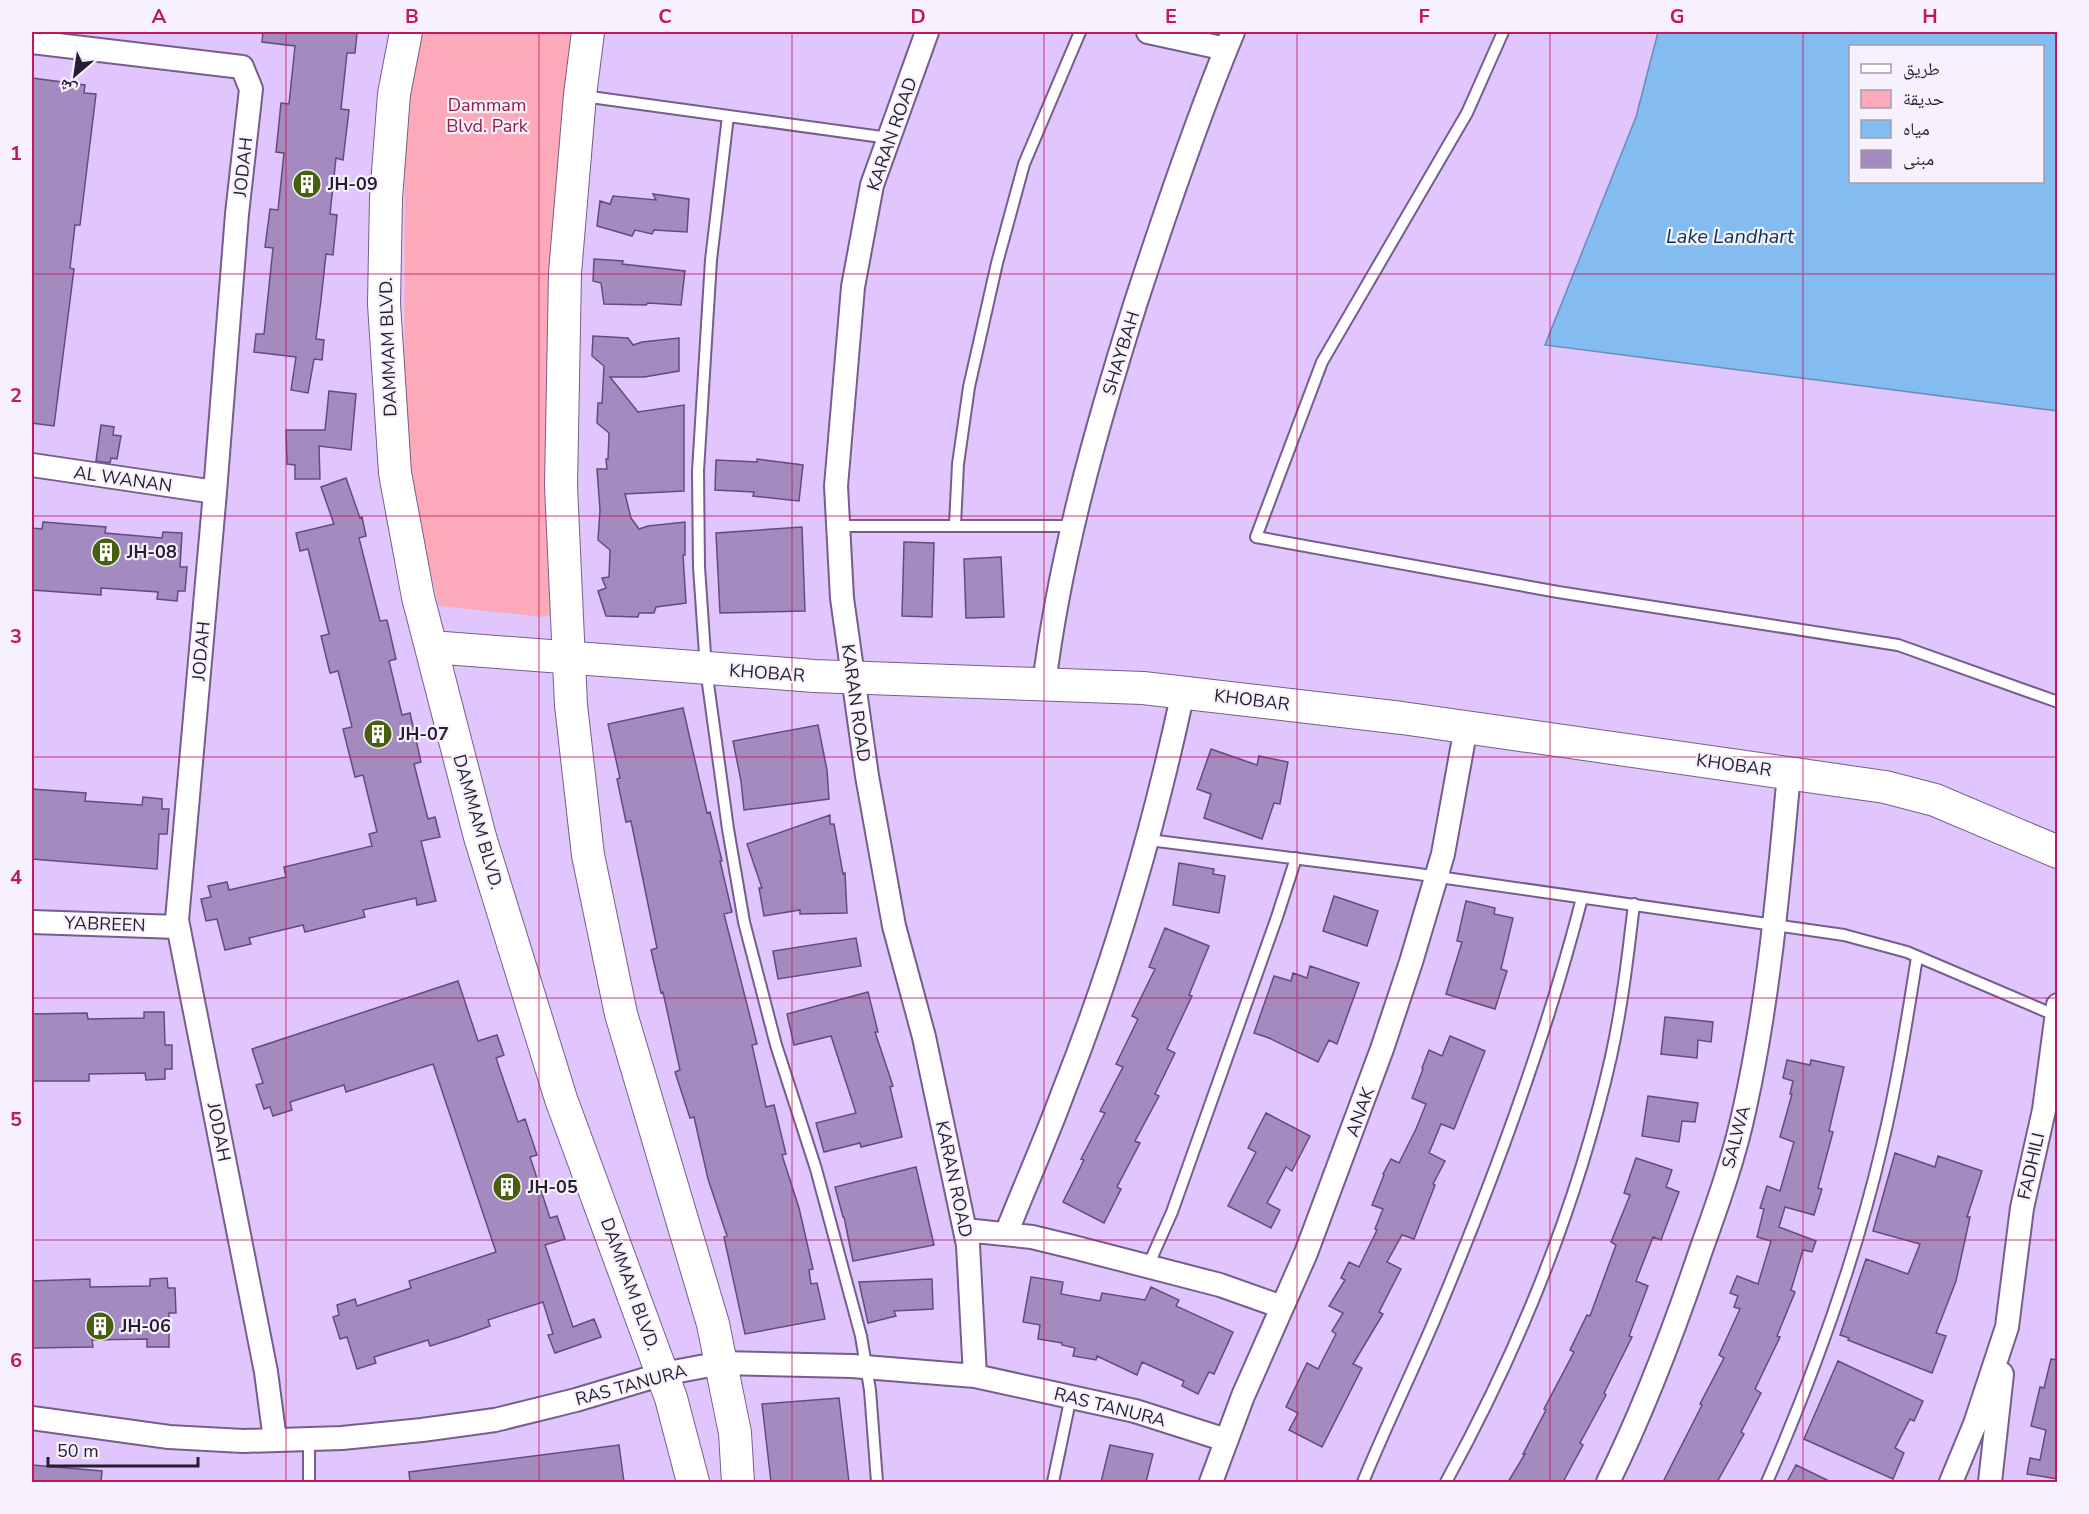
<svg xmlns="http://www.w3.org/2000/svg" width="2089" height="1514" font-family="'Nunito Sans','Noto Naskh Arabic',sans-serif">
	<rect width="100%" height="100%" fill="#e0c6fc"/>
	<path fill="#fcaaba" d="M415,32H581L555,222L548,563L559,615L542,617L439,606L404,465L405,75Z"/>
	<path fill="#82bcf0" stroke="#678cb7" stroke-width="1.5" fill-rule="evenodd" d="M1658,32H2057V411L1545,345L1636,117ZM1850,46H2042V182H1850Z"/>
	<path fill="#a48bbf" stroke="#634c7b" stroke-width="1.5" d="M263,32H340L357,33L355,53H347L341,109L349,110L343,160L336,158L330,214L337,215L333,255L326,254L321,300L316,339L324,340L322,360L314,359L308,393L291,390L296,357L254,352L256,334H264L273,248L265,247L270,209L278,210L284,153L276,152L281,103L289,104L295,46L262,42Z
		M32,78L85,85L84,93L96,94L80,225H75L70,268L74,269L54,426L32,423Z
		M653,194L689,199L687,232L654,230L652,234L635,230L632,236L597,226L600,201L610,204L613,196L656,200Z
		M594,259L623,261L622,264L685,271L681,305L648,303L646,305L604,304L601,283L593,281Z
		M593,336L628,338L633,345L642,342L679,338V371L644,377H610L638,412L684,405V491L625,494L631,518L639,529L648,526L685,522V555H683L686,603L656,607L654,613H639L638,617L606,616L598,591L606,588L602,578L609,577L610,550L598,540L600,510L597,469H607L606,459H608L609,433L597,423L598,403H602L604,366L592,356Z
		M329,391L356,394L351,450L319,446L320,479H295V465L287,464L286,430H325Z
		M101,425L114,427L113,435L121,436L117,459L111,458L110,463L96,461Z
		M757,459L803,465L799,501L753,496L754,492L715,490L716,460L757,462Z
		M346,478L360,518L362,517L366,536L359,538L380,621L387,620L396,659L389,661L402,715L410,713L421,762L414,764L428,819L435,817L440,837L421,841L436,901L417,905L416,898L363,910L365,917L305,932L303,925L249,938L251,944L225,950L217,919L206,921L201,899L211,897L208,886L227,882L229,890L286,877L284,867L372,846L369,834L377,832L363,775L355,777L343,729L352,727L338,671L330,673L321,636L329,634L308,549L300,551L296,533L334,524L321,487Z
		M43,522L106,527L105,533L162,538L163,532L182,533L180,567H187L185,591H178L177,601L157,599L158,592L101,588V595L32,590V528L42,529Z
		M802,527L805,611L720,613L716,533Z
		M904,542L934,543L932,617L902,616Z
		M1001,557L1004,617L966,618L964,559Z
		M683,708L707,813L710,812L722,861H720L732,912L724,914L757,1044L752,1045L766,1107L774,1105L786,1154L782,1155L799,1208L813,1269L809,1270L811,1284L817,1283L825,1319L745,1334L724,1237L727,1236L708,1179L694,1117L690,1118L675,1072L680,1070L663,992L661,993L651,950L657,948L631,821L626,822L617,779L620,778L608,724Z
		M818,725L827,770L829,799L744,810L741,781L733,741Z
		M1211,749L1257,765L1259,756L1288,762L1280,804L1274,803L1262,839L1204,818L1211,794L1197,789Z
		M32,789L86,793L85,801L142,805L143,797L162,799V809H169L167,834H159L157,869L32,859Z
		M830,815V824H834L843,874L845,873L847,913L800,914V910L764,916L759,888H762L747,844Z
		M1179,863L1214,869L1213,874L1225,876L1219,913L1173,905Z
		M1334,896L1378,911L1367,946L1323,931Z
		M1466,901L1495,908L1494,914L1513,918L1501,969L1507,971L1495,1009L1446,994L1462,942L1457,941Z
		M1165,928L1209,946L1189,995L1192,996L1167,1049L1175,1053L1155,1094L1159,1096L1135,1141L1140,1143L1117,1187L1121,1189L1104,1223L1063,1202L1084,1160L1081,1159L1105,1113L1100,1111L1123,1067L1116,1064L1138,1019L1132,1016L1155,969L1149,967Z
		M856,938L861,966L778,979L773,951Z
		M1310,966L1359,983L1337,1044L1329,1040L1318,1062L1269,1038L1254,1033L1274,976L1291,981L1293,973L1307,978Z
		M458,981L478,1041L497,1035L504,1055L496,1058L518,1122L525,1119L537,1155L530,1157L550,1218L557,1216L565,1239L545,1245L573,1327L594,1319L601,1337L555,1353L548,1335L553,1334L543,1302L488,1320L490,1326L459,1337L430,1346L428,1340L374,1357L376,1363L357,1369L347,1337L340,1339L333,1317L339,1315L337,1305L355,1299L357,1306L411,1288L409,1281L496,1252L433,1064L346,1092L344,1085L290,1102L292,1110L273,1116L270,1107L264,1109L256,1085L263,1083L252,1049Z
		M868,992L878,1032H875L893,1086L890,1087L902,1137L861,1147L860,1143L824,1152L816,1123L856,1113L831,1036L794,1045L787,1014Z
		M144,1012H164L165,1045H172V1069H165V1079L146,1080L145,1073L89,1074V1081H32V1014L87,1013L88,1019L144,1018Z
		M1665,1017L1713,1022L1711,1042L1698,1040L1697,1058L1661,1054Z
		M1450,1036L1485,1051L1454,1129L1441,1124L1429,1153L1445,1161L1433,1184L1435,1185L1414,1239L1402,1235L1387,1262L1401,1269L1379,1312L1383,1314L1353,1364L1362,1368L1322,1447L1289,1430L1298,1413L1286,1407L1307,1363L1318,1369L1336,1334L1332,1331L1343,1313L1329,1306L1345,1280L1341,1278L1349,1262L1359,1267L1377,1230L1375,1229L1383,1209L1372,1205L1384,1175L1383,1174L1391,1159L1399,1163L1416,1129L1426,1104L1412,1098L1423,1069L1422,1068L1429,1050L1442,1056Z
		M1787,1060L1810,1065L1811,1060L1844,1067L1829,1131L1833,1132L1818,1188L1822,1189L1814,1215L1785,1207L1779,1227L1816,1241L1812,1252L1803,1250L1791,1290L1795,1292L1777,1336L1780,1337L1755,1389L1761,1393L1741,1432L1744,1434L1717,1482H1663L1702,1405L1700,1404L1724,1358L1719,1355L1740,1309L1734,1307L1738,1296L1730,1293L1737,1276L1758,1284L1771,1241L1757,1237L1764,1209L1760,1208L1767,1186L1780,1191L1794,1142L1780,1137L1792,1094H1790L1793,1081L1783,1078Z
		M1648,1096L1698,1103L1695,1122L1682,1121L1679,1142L1642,1136Z
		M1266,1113L1310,1136L1292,1171L1286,1167L1267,1203L1280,1210L1271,1228L1228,1206L1256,1152L1248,1148Z
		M1895,1153L1935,1167L1938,1156L1982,1171L1967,1217H1970L1956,1281L1936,1333L1946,1336L1932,1373L1848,1340L1849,1338L1840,1335L1866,1259L1908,1274L1920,1244L1873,1231Z
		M1636,1158L1672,1170L1666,1187L1679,1192L1661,1240L1653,1237L1636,1281L1648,1286L1629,1336L1632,1337L1604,1393L1606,1395L1580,1443L1583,1445L1563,1482H1508L1525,1454H1523L1546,1410L1544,1409L1574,1352L1570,1350L1587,1315L1590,1316L1616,1245L1611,1242L1630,1195L1624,1193Z
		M916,1167L934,1245L853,1261L844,1217H843L835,1187Z
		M1031,1277L1063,1282L1061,1294L1100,1301L1102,1293L1145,1300L1151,1287L1179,1300L1176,1306L1233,1332L1214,1374L1209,1372L1198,1394L1182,1386L1184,1381L1142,1362L1137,1375L1097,1356L1096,1360L1073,1356L1075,1348L1062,1345V1343L1038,1339L1040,1325L1023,1322Z
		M167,1278L168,1288H175L176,1313H169V1347H147V1339L92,1340L93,1347L32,1348V1281L90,1279V1287L150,1286V1279Z
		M932,1279L933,1309L894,1311L896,1316L868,1323L859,1282Z
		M2051,1359L2058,1360V1479L2027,1474L2030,1458L2040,1460L2046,1430L2031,1426L2040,1387L2044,1388Z
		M1838,1361L1923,1401L1914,1421L1910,1419L1895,1448L1904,1453L1893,1479L1804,1439Z
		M839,1398L849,1482H771L762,1404Z
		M619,1445L624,1482H410L409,1472Z
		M1110,1445L1153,1454L1146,1482H1101Z
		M32,1465L102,1471L101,1482H32Z
		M1796,1465L1831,1482H1787Z"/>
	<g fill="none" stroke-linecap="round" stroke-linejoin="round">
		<g stroke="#765d8e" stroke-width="14">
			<path id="service" d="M1503,32L1467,113L1322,362L1256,537L1558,592L1898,645L2058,702
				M583,96L889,138
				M728,116L711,260L698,471L699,567L706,669L728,829L744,922L776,1045L816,1169L861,1336L870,1390L877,1482
				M955,525L958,464L969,387L997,263L1024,164L1080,32
				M838,526H1073
				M1149,840L1411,873L1844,935L1907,952L2057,1016
				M1148,1266L1172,1212L1277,917L1296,858
				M309,1439V1482
				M1053,1482L1071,1396
				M1363,1482C1385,1428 1411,1375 1434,1321C1492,1184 1545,1042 1582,898
				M1446,1482C1519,1349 1577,1206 1611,1057C1622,1007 1628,955 1634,904
				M1767,1482C1814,1374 1855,1261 1882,1146C1897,1084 1907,1020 1917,957"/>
		</g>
		<g stroke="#765d8e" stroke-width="26">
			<path id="minor" d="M927,32L872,185L853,287L836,486L842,598L867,776L894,926L924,1037L968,1245L975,1376
				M1148,32L1226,49
				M32,42L242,67L251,89L237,214L215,492L177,920L266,1372L275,1440
				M32,465L215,492
				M1044,685C1060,555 1096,429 1135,305C1165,213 1196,121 1233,32
				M32,922L178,927
				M965,1230L1032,1237L1073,1247L1220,1285L1282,1307
				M1006,1234C1025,1186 1046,1139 1064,1090C1115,961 1154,828 1183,692
				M32,1418L169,1437L243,1441L342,1438L422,1430L495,1420L576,1400L663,1374L721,1363L852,1366L975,1376L1135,1411L1226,1440
				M1211,1482L1243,1396L1306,1253L1382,1049L1411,962L1443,854L1466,727
				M1608,1482C1645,1407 1674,1330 1701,1250C1718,1203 1735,1155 1745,1107C1769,998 1779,883 1789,773
				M1951,1482L1975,1424L2007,1327L2022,1208L2044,1110L2058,1005
				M1990,1482L2002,1374"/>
		</g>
		<g stroke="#765d8e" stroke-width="34">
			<path id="secondary" d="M406,32L394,94L386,198L384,304L395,473L418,597L480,837L561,1099L671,1398L693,1482
				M588,32L580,95L565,273L561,486L571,705L588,855L621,1014L713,1324L735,1433L738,1482
				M431,647L814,676L1143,688L1402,718L1885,787L1935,800L2058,852"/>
		</g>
		<use href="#service" stroke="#fff" stroke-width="10"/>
		<use href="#minor" stroke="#fff" stroke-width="22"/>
		<use href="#secondary" stroke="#fff" stroke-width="32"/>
	</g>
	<path fill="none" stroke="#c2185b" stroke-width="1.5" stroke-opacity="0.55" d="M286,32V1482M539,32V1482M792,32V1482M1044,32V1482M1297,32V1482M1550,32V1482M1803,32V1482M32,274H2058M32,516H2058M32,757H2058M32,998H2058M32,1240H2058"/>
	<defs>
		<g id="building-disc" transform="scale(1.5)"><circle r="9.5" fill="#46600f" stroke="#f6f1fc"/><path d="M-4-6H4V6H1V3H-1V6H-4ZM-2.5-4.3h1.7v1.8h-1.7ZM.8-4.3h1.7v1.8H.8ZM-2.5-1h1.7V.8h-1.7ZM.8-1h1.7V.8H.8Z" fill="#fff"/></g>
	</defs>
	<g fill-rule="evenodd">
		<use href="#building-disc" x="307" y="184"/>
		<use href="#building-disc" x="106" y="552"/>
		<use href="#building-disc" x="378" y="734"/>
		<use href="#building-disc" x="507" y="1187"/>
		<use href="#building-disc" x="100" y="1326"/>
	</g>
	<g text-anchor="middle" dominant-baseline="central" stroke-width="4.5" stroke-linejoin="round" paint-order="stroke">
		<g font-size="18" fill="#921d44" stroke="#f6f1fc">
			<text x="487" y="105">Dammam<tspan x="487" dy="21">Blvd. Park</tspan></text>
		</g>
		<g font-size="18" fill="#271d31" stroke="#f6f1fc">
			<text transform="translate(892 134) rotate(-71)">KARAN ROAD</text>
			<text transform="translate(243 167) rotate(-84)">JODAH</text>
			<text transform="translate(388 347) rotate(-92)">DAMMAM BLVD.</text>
			<text transform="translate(1121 353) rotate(-73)">SHAYBAH</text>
			<text transform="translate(123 479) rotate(8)">AL WANAN</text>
			<text transform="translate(201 651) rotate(-85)">JODAH</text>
			<text transform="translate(767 673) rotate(4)">KHOBAR</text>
			<text transform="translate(1252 700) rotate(7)">KHOBAR</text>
			<text transform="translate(856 703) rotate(82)">KARAN ROAD</text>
			<text transform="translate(1734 765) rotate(8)">KHOBAR</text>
			<text transform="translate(478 822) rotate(74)">DAMMAM BLVD.</text>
			<text transform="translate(105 924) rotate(2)">YABREEN</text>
			<text transform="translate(1360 1112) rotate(-70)">ANAK</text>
			<text transform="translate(219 1132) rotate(79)">JODAH</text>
			<text transform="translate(1736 1137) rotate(-75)">SALWA</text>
			<text transform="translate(2031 1166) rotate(-77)">FADHILI</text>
			<text transform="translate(954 1179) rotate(78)">KARAN ROAD</text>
			<text transform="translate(630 1284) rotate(70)">DAMMAM BLVD.</text>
			<text transform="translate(631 1385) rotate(-15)">RAS TANURA</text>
			<text transform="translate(1110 1407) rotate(14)">RAS TANURA</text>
		</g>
		<g font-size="18" font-weight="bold" fill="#271d31" stroke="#f6f1fc" text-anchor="start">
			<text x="328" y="184">JH-09</text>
			<text x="127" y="552">JH-08</text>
			<text x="399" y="734">JH-07</text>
			<text x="528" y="1187">JH-05</text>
			<text x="121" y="1326">JH-06</text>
		</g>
		<g font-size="20" font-style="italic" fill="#053355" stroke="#f6f1fc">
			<text x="1730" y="236">Lake Landhart</text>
		</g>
	</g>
	<rect width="2089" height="1514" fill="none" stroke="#f6f1fc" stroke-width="66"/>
	<rect x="1849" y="45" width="195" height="138" fill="#f6f1fc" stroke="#a39cab" stroke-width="1.5"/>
	<rect x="1861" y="64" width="30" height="9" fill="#ffffff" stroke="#a39cab" stroke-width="1.5"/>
	<text x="1903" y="75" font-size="18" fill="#271d31">طريق</text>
	<rect x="1861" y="90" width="30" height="18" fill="#fcaaba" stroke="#a39cab" stroke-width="1.5"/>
	<text x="1903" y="105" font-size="18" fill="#271d31">حديقة</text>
	<rect x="1861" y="120" width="30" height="18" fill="#82bcf0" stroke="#a39cab" stroke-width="1.5"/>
	<text x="1903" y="135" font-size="18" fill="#271d31">مياه</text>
	<rect x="1861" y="150" width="30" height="18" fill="#a48bbf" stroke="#a39cab" stroke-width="1.5"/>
	<text x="1903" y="165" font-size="18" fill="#271d31">مبنى</text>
	<g transform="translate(75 75) rotate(209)" stroke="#f6f1fc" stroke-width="4.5" paint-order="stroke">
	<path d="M0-4.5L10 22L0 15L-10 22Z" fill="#271d31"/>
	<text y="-9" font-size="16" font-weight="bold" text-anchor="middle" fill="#271d31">ش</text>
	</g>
	<path d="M48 1457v9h150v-9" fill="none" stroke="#271d31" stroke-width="3"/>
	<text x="57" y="1457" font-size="18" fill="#271d31" stroke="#f6f1fc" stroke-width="4.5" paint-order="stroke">50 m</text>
	<rect x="33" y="33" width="2023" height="1448" fill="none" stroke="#c2185b" stroke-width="2"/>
	<g font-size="20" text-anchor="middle" font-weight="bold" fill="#c2185b">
		<text x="159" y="23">A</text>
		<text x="412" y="23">B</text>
		<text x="665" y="23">C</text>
		<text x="918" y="23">D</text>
		<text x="1171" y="23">E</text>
		<text x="1424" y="23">F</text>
		<text x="1677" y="23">G</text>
		<text x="1930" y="23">H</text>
		<text x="16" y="160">1</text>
		<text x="16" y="402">2</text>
		<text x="16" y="643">3</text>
		<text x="16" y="884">4</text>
		<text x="16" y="1126">5</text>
		<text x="16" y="1367">6</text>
	</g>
</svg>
